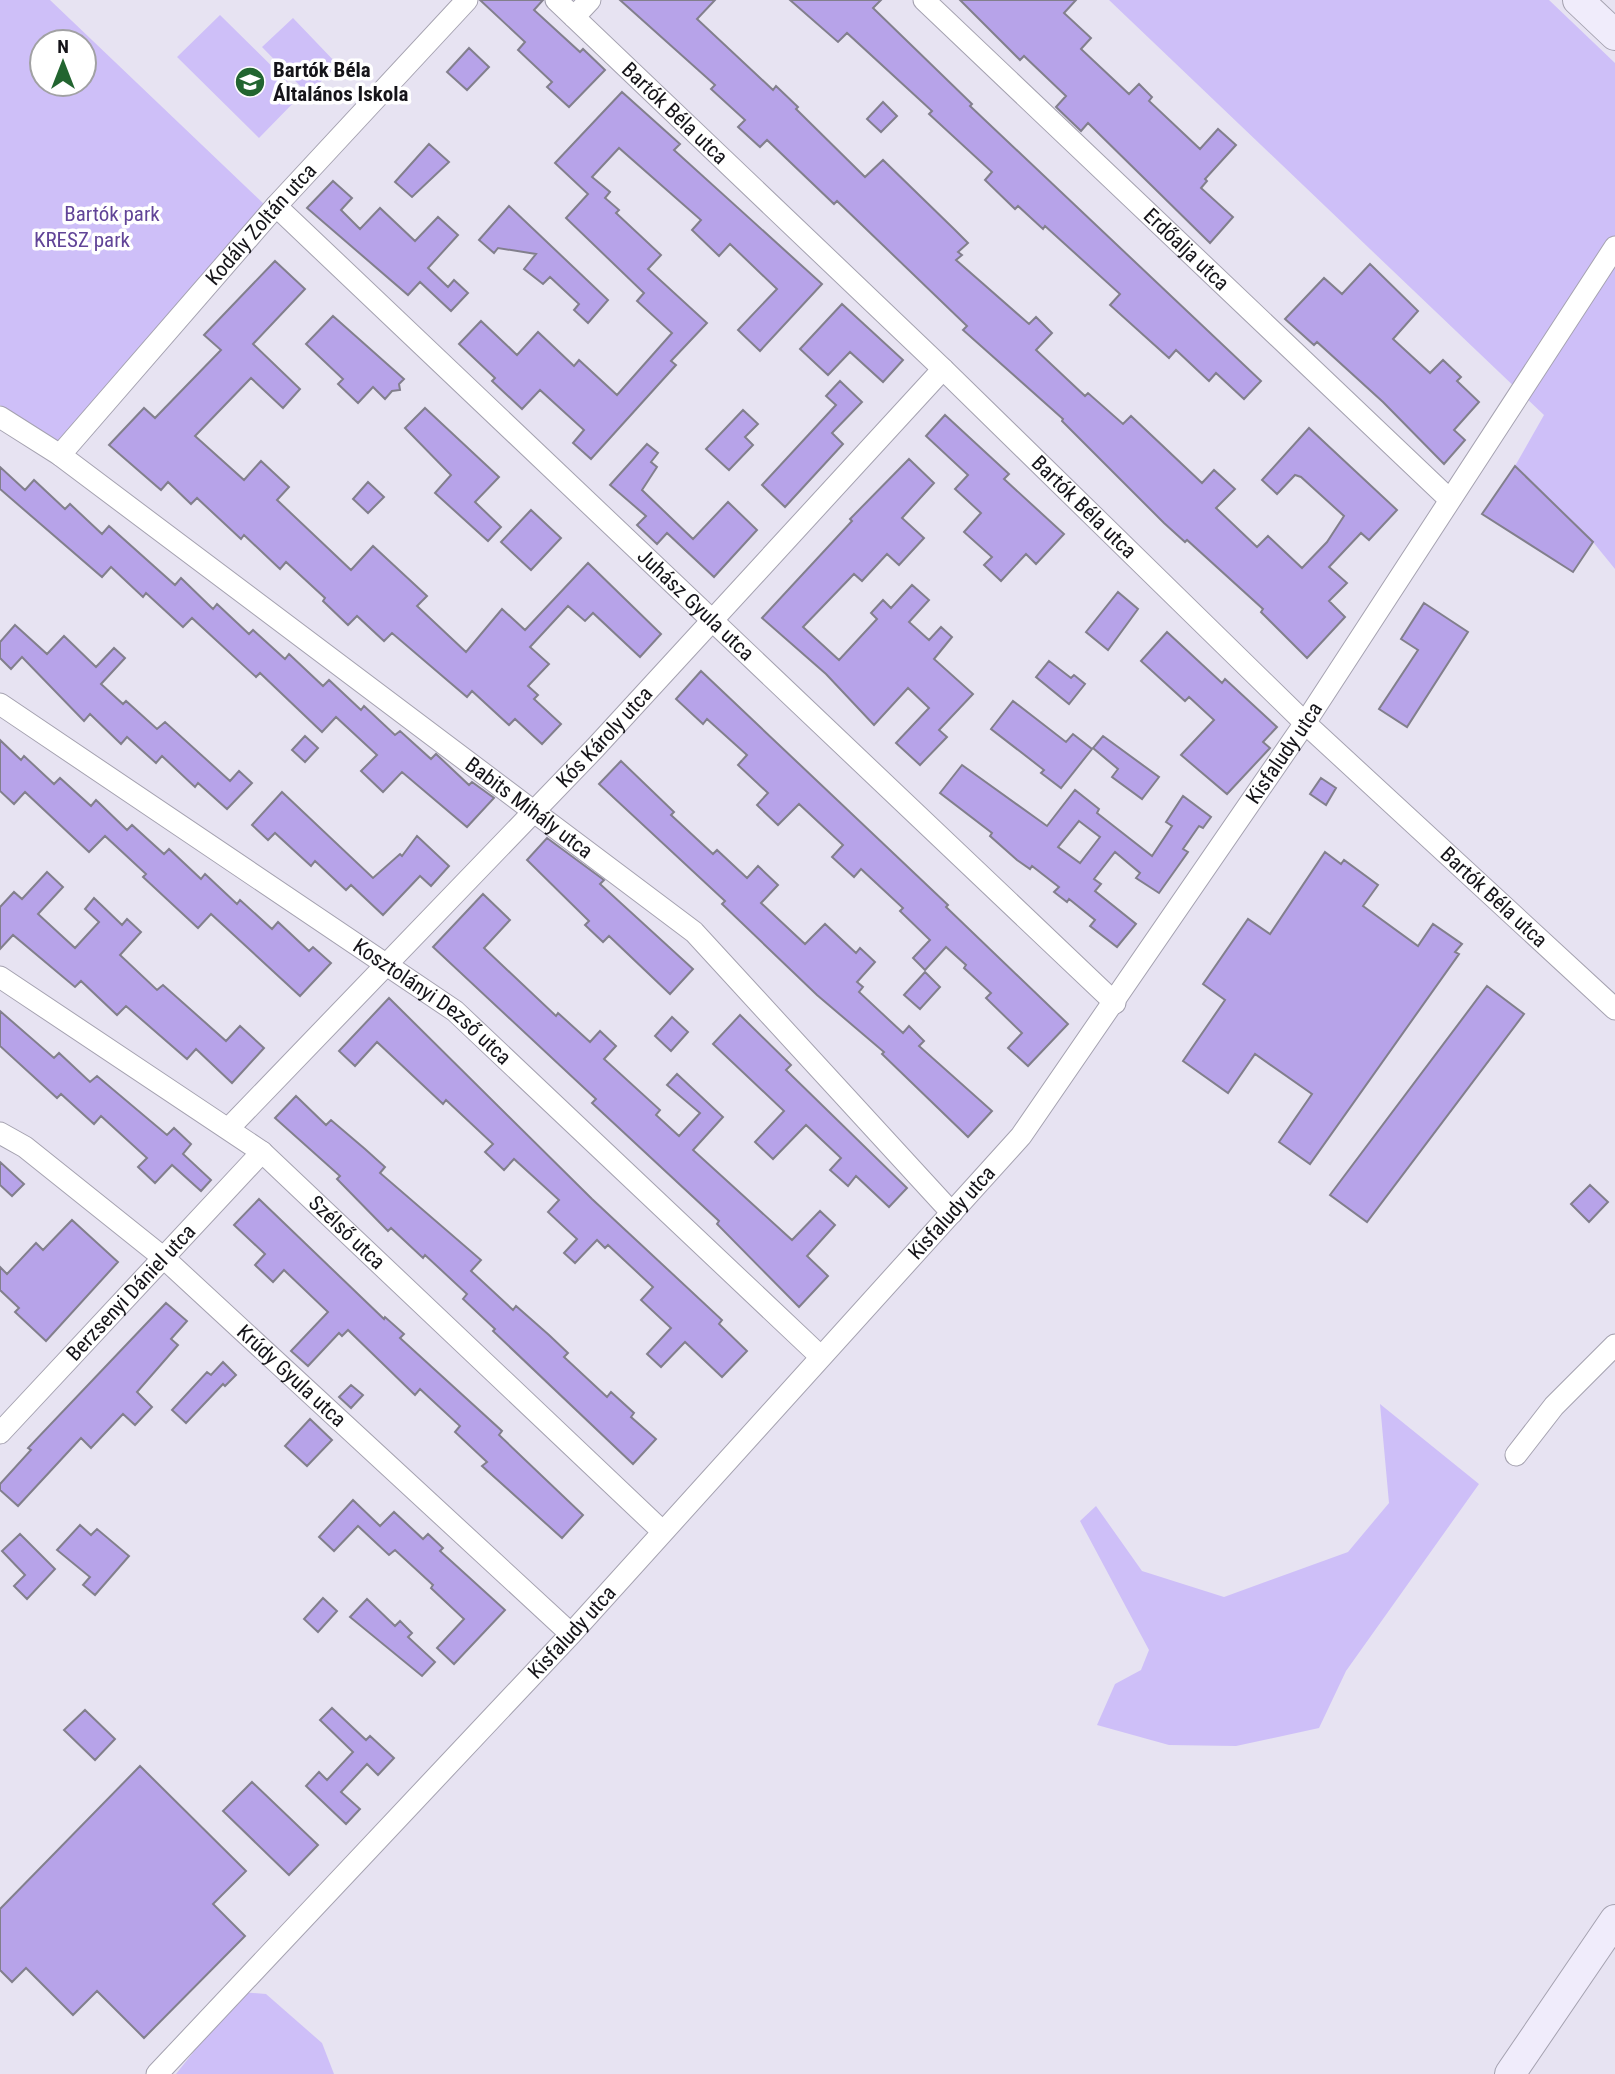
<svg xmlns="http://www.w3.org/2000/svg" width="1615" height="2074" font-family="'Roboto Condensed',sans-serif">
	<rect width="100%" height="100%" fill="#e7e3f2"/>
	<path fill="#cebff8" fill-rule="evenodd" d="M0,0H50L267,207L60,443L0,405ZM42,42H84V84H42Z
		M1109,0H1549L1615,63V569L1593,542L1515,466L1544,415Z
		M220,15L301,95L259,138L177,57Z
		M293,18L338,65L308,94L262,47Z
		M1380,1404L1479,1484L1346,1671L1319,1728L1236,1746L1169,1745L1097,1725L1115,1684L1141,1670L1149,1650L1080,1521L1096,1506L1142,1571L1224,1597L1348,1552L1389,1503Z
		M241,1992L266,1994L322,2043L334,2074H176Z"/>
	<path fill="#b7a3e9" stroke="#827f8c" stroke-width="2" fill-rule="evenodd" d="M480,0H543L534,10L580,52L583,49L605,70L569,107L547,87L552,82L518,50L525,42Z
		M620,0H715L697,19L773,90L776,86L798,107L796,109L865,177L883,160L954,229L968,243L958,252L962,255L956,260L1029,324L1036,317L1052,333L1036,350L1085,396L1088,393L1123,424L1131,416L1202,483L1214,470L1235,489L1216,508L1257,547L1268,536L1302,568L1327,542L1344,516L1301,477L1295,475L1277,494L1262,480L1309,428L1397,510L1369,540L1361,533L1329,567L1347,583L1329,601L1345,617L1307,658L1261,612L1263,609L1187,540L1185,542L1164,523L1062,421L1063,419L963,330L967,326L837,201L834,204L767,140L760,147L738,127L745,120L711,89L715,85Z
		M790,0H881L873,8L972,104L970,106L1261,381L1244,399L1216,373L1209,381L1176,350L1169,358L1110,305L1120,294L1045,226L1043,229L1018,206L1015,209L985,180L992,172L929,114L932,111L847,33L838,42Z
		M960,0H1076L1064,13L1091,38L1081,49L1129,94L1139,84L1152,97L1149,101L1200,149L1218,129L1236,145L1205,179L1207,181L1201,188L1233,217L1210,243L1088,123L1081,131L1056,107L1066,96L1024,56L1020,60Z
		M469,48L489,67L467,90L447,72Z
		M622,92L680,144L674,150L822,284L760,351L738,330L777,289L730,244L719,256L692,230L701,220L619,148L592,177L610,192L605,198L619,210L616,213L661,255L648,269L707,323L671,361L676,365L591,459L573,443L584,430L540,390L522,409L492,381L495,378L459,344L481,321L517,355L538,332L574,366L579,360L617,395L672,333L637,301L644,293L566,218L588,194L555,163Z
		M883,102L897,116L881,132L867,119Z
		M429,144L449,162L412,197L395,182Z
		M333,181L352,198L341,210L360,229L380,208L415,241L438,217L458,235L428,268L448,287L454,280L468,293L451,311L420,282L408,295L307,208Z
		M509,206L608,300L588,323L574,310L579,304L550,277L543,284L524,269L536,254L498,248L494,253L479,240Z
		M275,261L305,289L253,344L300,389L283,408L251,378L195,436L244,480L261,461L289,487L277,500L351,570L373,546L427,596L417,606L466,652L502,609L525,630L588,563L661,634L640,657L593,613L585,621L568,606L530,647L549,664L528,686L538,695L534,699L561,724L542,744L515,719L509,725L472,691L467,697L392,633L384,641L357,616L348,625L323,601L325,598L286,562L280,569L244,535L241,539L197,498L191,504L168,482L161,490L109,445L144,408L155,418L221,350L204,335Z
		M1370,264L1418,311L1393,339L1430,373L1443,360L1461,377L1457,381L1479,402L1454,430L1465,440L1444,464L1383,402L1317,342L1314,345L1285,319L1324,278L1342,294Z
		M842,304L903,360L883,382L850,352L828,375L800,349Z
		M333,316L404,379L399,384L400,390L392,391L385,399L373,387L358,403L338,384L343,379L306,344Z
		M840,381L862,402L832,433L843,444L785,507L762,485L836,405L826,396Z
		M425,408L499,477L475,502L501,527L488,541L435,493L451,475L405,428Z
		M743,410L758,424L745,437L753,445L729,470L706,449Z
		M945,415L1009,474L1004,479L1064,534L1036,564L1026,554L1001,581L984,565L992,557L964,532L981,513L955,489L968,475L926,436Z
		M647,444L658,453L651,462L657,467L642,490L693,539L728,502L757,530L714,577L667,533L657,544L637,525L646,516L610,485Z
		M909,459L934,483L902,518L924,538L899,565L887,554L862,581L854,574L803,627L839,660L877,619L871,613L883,600L891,608L912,585L929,600L909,622L929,640L941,627L952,637L934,659L973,694L939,730L947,737L920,765L896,743L929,708L908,688L874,725L826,674L762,618L852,521L850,519Z
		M1515,466L1593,542L1573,572L1482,514Z
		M0,467L25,490L34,480L65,509L70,504L102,534L109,526L175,585L181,578L213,609L217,604L249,634L253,630L285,659L289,654L323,686L329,680L361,710L364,706L395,735L400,731L431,759L436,754L469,785L472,782L494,798L467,827L402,772L383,792L361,771L377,755L336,717L322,732L260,673L256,677L192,618L183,627L146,593L143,597L111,567L102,577L0,489Z
		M368,482L384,497L368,513L353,499Z
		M531,510L561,538L531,570L501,542Z
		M1118,592L1138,609L1108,650L1086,632Z
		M1424,603L1468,632L1407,727L1379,709L1418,650L1401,639Z
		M15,625L47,654L64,636L96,667L114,648L125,658L101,684L123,704L126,701L157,729L165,722L230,781L239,771L252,783L227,809L198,783L195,787L162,756L156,763L127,737L121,744L90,714L84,721L22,657L11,669L0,658V642Z
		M1167,632L1222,683L1225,679L1277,727L1263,742L1270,748L1227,794L1181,755L1214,720L1189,697L1185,701L1141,661Z
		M1049,661L1071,678L1074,675L1085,684L1069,704L1036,677Z
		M701,671L948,905L946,907L1068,1024L1028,1066L1008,1048L1022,1033L986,998L991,993L964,968L966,965L946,947L925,970L913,958L930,940L900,911L903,908L861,869L854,877L832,857L843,845L799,804L778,825L757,805L768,793L738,765L747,755L707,719L703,724L676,699Z
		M1013,701L1066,742L1073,734L1092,749L1061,788L1041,773L1044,770L991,729Z
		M305,736L318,748L305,762L292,750Z
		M1103,736L1159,777L1142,799L1112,777L1118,769L1093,748Z
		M0,740L21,760L24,756L54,784L60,778L91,806L96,800L127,830L132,825L164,854L169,849L201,879L205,874L237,904L240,900L272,929L278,922L309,951L313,947L331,963L300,996L211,914L198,928L143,877L146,874L105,836L89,852L25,792L14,804L0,791Z
		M621,761L674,812L671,815L713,854L717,850L747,878L758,866L778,885L761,903L805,944L825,924L856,953L860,948L875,962L857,982L863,987L859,992L903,1033L909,1026L924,1041L919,1046L992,1111L968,1137L882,1054L884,1052L817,995L722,904L725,901L599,784Z
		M962,765L1047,826L1075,790L1099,809L1097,813L1152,856L1172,826L1166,822L1183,796L1211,817L1203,828L1199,826L1183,849L1188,852L1159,893L1136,878L1140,873L1115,852L1094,879L1101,884L1095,891L1136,924L1117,947L1090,926L1095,920L1069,899L1067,902L1054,892L1059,887L1032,866L1030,869L1017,860L990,836L992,833L940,793ZM1079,821L1100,837L1080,863L1058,847Z
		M1321,778L1336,788L1326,805L1310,794Z
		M282,792L373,878L400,854L402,856L417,836L449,866L431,886L420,876L383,915L351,885L346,890L315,861L311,866L275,833L268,840L252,825Z
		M547,838L604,880L600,884L693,969L670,994L609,936L603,942L585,925L589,921L527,860Z
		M1325,852L1341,864L1344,860L1378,885L1363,906L1418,946L1433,924L1462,944L1455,952L1459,954L1310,1164L1279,1142L1312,1094L1255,1054L1228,1093L1183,1061L1225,1000L1203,984L1248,919L1270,934Z
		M47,872L63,887L38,914L75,948L99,922L85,909L94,898L122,925L127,919L141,932L120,955L157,990L163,985L226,1041L240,1026L264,1048L232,1083L196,1049L187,1059L126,1006L117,1015L81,981L75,987L13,935L0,949V907L14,892L22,899Z
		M483,894L510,920L484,948L556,1016L558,1013L590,1042L600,1031L616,1046L604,1059L660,1110L656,1115L679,1136L700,1113L667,1085L677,1074L723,1117L693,1150L792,1240L820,1211L835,1225L807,1256L828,1276L799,1307L717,1224L719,1221L592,1103L596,1099L433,947Z
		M925,972L940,987L920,1009L904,995Z
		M1487,986L1524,1014L1367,1222L1330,1195Z
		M389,998L592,1199L722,1320L719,1324L747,1351L722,1377L685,1342L661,1367L647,1354L671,1328L641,1300L653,1287L608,1245L605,1248L597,1240L575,1263L564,1253L577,1239L548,1212L559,1200L514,1159L504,1170L485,1152L493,1144L446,1100L443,1104L377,1042L355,1066L339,1051Z
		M0,1011L54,1058L59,1053L90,1082L97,1076L167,1135L174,1128L191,1144L183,1154L211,1180L201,1191L172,1165L155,1183L138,1167L147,1158L101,1116L94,1124L61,1094L57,1098L0,1046Z
		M740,1015L791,1065L786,1070L907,1188L889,1207L856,1176L848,1186L830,1170L841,1158L806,1125L773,1159L755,1142L784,1111L713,1044Z
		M672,1017L688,1032L671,1051L655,1036Z
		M296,1096L326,1125L331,1120L365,1149L385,1167L380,1173L481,1260L471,1271L513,1310L516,1306L549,1335L568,1353L564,1357L607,1397L611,1392L634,1413L631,1417L656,1439L633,1464L493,1331L495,1329L463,1299L467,1294L425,1255L423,1258L391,1228L388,1231L337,1179L340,1176L275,1118Z
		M0,1162L24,1184L12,1196L0,1185Z
		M1590,1185L1608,1202L1589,1222L1571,1204Z
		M259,1199L384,1319L385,1317L404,1334L400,1338L502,1431L499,1435L583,1515L562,1538L482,1466L487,1462L455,1432L460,1426L420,1389L415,1395L348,1330L342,1336L339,1333L308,1366L291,1351L328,1312L284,1270L273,1282L255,1265L265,1254L234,1225Z
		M72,1220L118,1262L46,1341L15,1312L19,1308L0,1290V1267L7,1274L36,1243L43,1250Z
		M166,1303L187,1321L171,1339L178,1345L137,1392L152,1407L135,1425L123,1414L91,1448L81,1438L18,1506L0,1490V1484L31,1450L28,1448Z
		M223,1362L236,1375L225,1386L223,1384L186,1423L172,1410L207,1372L211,1375Z
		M351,1385L363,1395L351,1408L339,1397Z
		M310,1419L332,1440L307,1466L285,1446Z
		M353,1500L380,1526L394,1512L423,1539L428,1534L443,1548L440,1551L505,1610L454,1664L437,1648L464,1619L431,1588L433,1585L395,1550L389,1555L358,1526L334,1551L319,1537Z
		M80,1525L91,1535L97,1529L129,1556L95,1595L83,1585L90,1577L57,1550Z
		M20,1534L55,1569L27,1599L14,1586L25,1575L2,1551Z
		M323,1598L337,1611L318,1632L304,1619Z
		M367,1599L395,1626L400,1621L412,1633L408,1637L435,1662L422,1676L350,1617Z
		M332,1708L366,1740L370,1736L394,1758L378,1775L367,1764L341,1792L360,1809L346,1824L306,1786L319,1772L327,1780L353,1752L320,1720Z
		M85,1710L115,1739L95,1760L64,1730Z
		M140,1766L246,1871L213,1904L245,1936L144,2038L97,1991L73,2015L26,1968L12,1982L0,1970V1909Z
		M252,1782L318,1845L289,1875L223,1811Z"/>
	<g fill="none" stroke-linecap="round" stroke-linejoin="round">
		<g stroke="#a5a2b0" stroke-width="23">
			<g id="street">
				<path id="s1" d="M556,0L943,369L1305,723L1615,1009"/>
				<path id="s2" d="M924,0L1449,499"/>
				<path d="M574,17L590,0"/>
				<path id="s3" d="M276,206L1115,1003"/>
				<path id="s4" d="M0,417L60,455L694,932L952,1213"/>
				<path id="s5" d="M60,455L276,206L467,0"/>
				<path id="s6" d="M0,704L455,1011L820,1356"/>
				<path id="s7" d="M0,977L262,1152L662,1531"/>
				<path id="s8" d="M229,1128L595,748L943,369"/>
				<path id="s9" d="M0,1133L25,1147L165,1259L571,1634"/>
				<path id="s10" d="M0,1433L262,1152"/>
				<path d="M1516,1455L1554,1406L1615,1345"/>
				<path id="s11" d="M157,2074L571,1634L1021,1136L1305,723L1615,247"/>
			</g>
		</g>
		<g stroke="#a5a2b0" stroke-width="32">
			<path id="secondary" d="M1578,0L1615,35
				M1510,2074L1615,1920"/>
		</g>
		<use href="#street" stroke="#fff" stroke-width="21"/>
		<use href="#secondary" stroke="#f0ecfb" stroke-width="30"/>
	</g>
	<defs>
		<g id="school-disc" transform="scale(1.575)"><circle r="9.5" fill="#226530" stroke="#fff"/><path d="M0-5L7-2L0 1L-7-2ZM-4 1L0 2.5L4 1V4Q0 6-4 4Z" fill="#fff"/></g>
	</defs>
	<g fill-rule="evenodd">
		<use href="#school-disc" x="250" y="82"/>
	</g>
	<g text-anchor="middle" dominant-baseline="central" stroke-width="7" stroke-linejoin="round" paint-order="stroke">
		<g font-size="21" font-weight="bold" fill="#151419" stroke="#fff" text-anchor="start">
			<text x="273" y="70">Bartók Béla<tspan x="273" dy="24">Általános Iskola</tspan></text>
		</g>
		<g font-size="21" fill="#151419" stroke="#fff">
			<text stroke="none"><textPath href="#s1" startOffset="164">Bartók Béla utca</textPath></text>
			<text stroke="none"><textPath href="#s5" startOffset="306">Kodály Zoltán utca</textPath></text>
			<text stroke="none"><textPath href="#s2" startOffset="362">Erdőalja utca</textPath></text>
			<text stroke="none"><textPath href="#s1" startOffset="732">Bartók Béla utca</textPath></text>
			<text stroke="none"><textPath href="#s3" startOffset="579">Juhász Gyula utca</textPath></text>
			<text stroke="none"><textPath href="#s8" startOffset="542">Kós Károly utca</textPath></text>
			<text stroke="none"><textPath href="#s11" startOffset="1740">Kisfaludy utca</textPath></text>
			<text stroke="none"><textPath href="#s4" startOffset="658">Babits Mihály utca</textPath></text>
			<text stroke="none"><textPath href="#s1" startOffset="1298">Bartók Béla utca</textPath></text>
			<text stroke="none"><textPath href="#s6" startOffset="525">Kosztolányi Dezső utca</textPath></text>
			<text stroke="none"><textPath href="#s11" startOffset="1172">Kisfaludy utca</textPath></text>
			<text stroke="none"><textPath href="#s7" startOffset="432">Szélső utca</textPath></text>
			<text stroke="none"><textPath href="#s10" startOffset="192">Berzsenyi Dániel utca</textPath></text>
			<text stroke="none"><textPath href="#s9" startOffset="380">Krúdy Gyula utca</textPath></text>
			<text stroke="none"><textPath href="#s11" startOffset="606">Kisfaludy utca</textPath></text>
		</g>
		<g font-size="21" fill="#614497" stroke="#fff">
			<text x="112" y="214">Bartók park</text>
			<text x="82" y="240">KRESZ park</text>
		</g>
	</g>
	<g transform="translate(63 63)"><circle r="33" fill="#ffffff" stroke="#a1a1a3" stroke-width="2"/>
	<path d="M0-5L12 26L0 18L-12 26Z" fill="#226530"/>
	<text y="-10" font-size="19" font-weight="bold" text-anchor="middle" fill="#151419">N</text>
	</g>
</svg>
